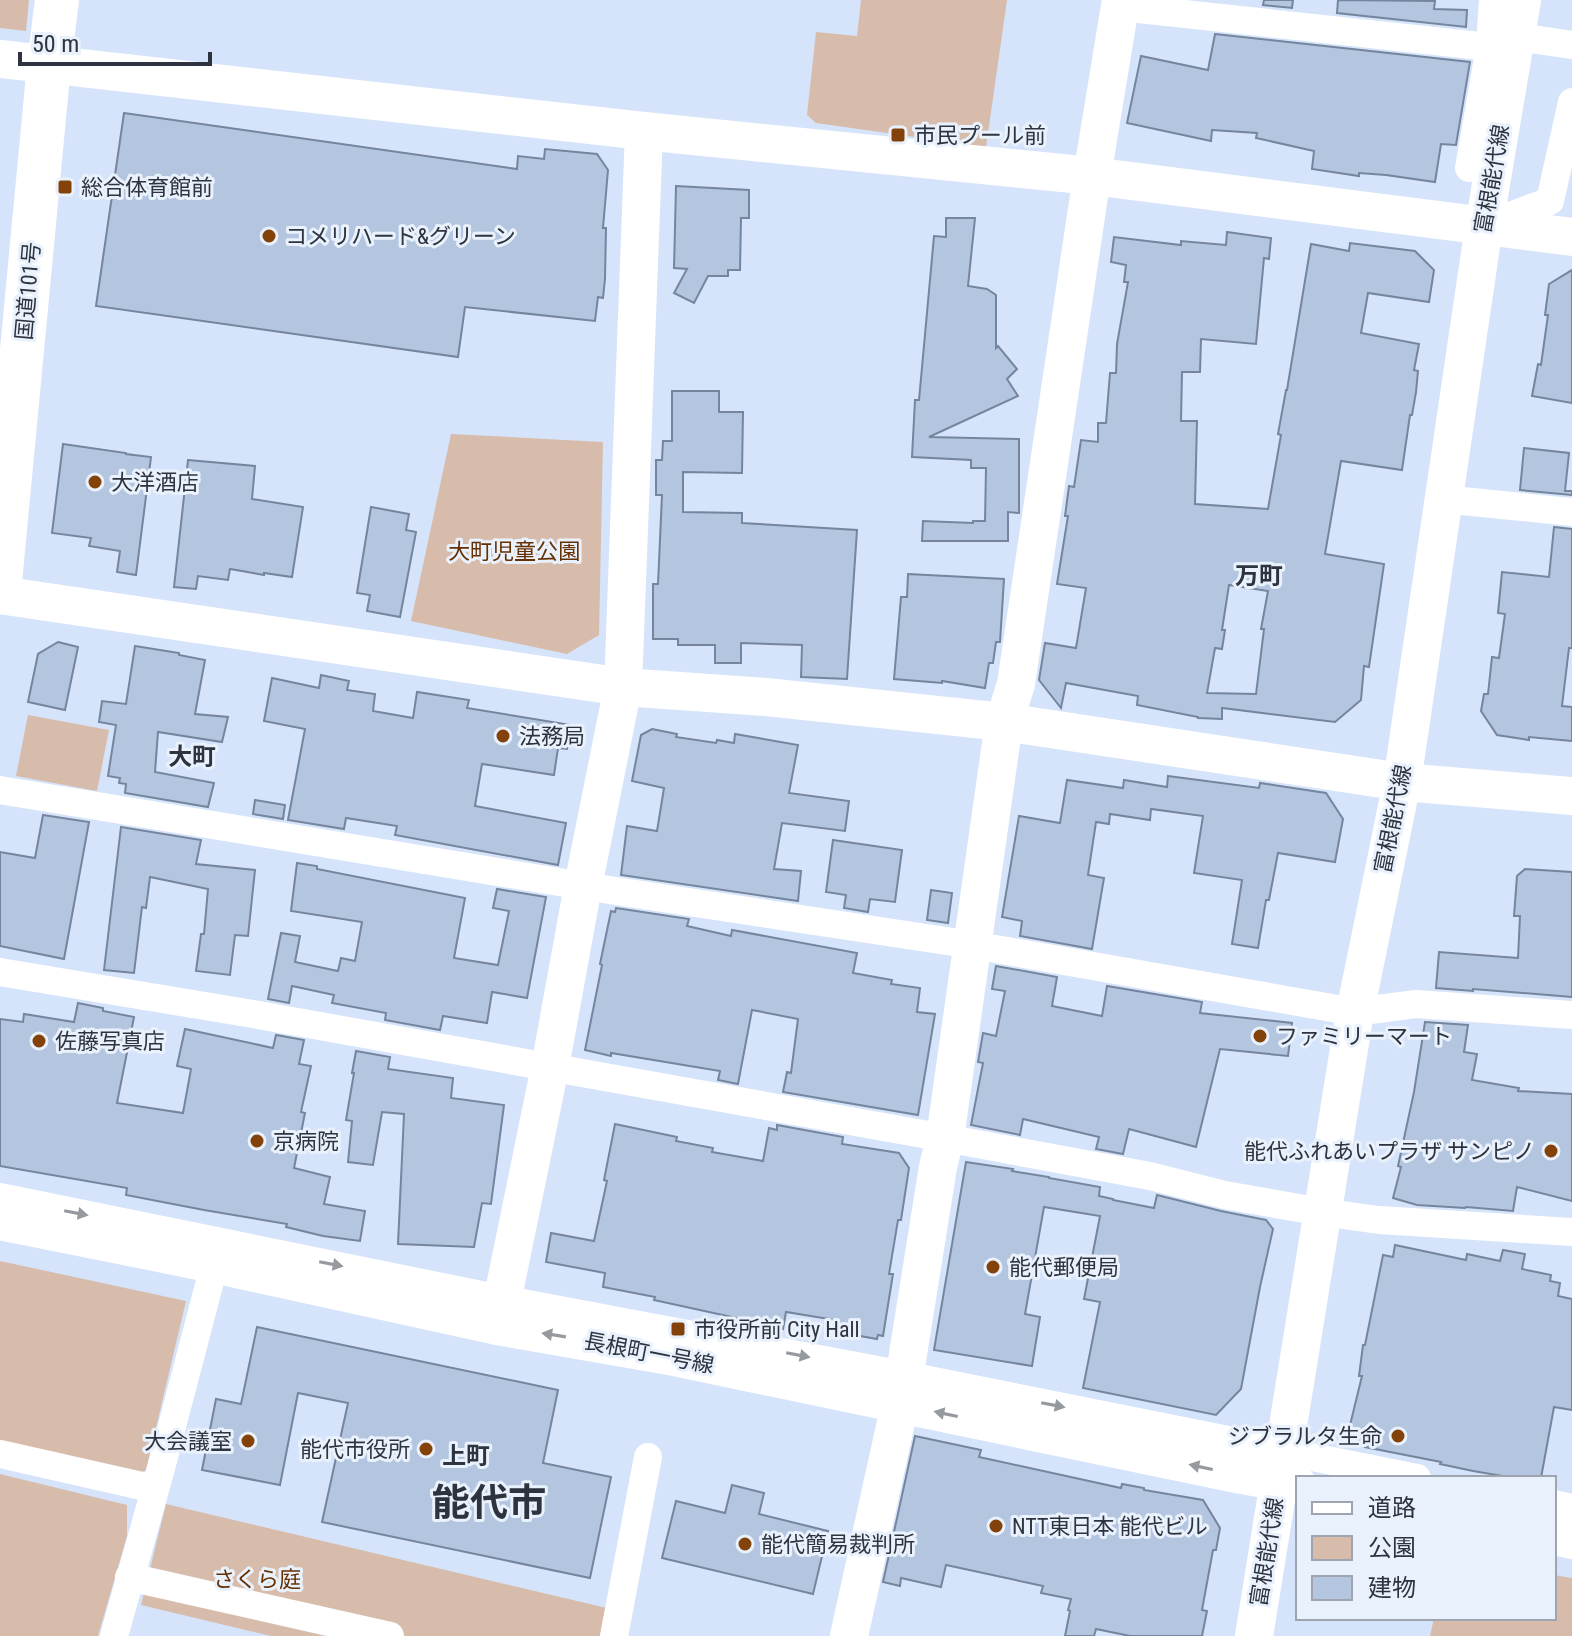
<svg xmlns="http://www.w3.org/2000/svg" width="1572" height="1636" font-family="'Roboto Condensed','Noto Sans JP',sans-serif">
	<rect width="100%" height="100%" fill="#d5e4fa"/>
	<path fill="#d7bcab" d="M0,0H29L26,31L0,28Z
		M861,0H1007L986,147L816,123L807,115L816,32L857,36Z
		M451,434L603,442L599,635L567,654L411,621Z
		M28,715L109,730L97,791L16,776Z
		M0,1261L186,1301L146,1470L135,1476L0,1446Z
		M0,1474L127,1505V1536L98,1636H0Z
		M166,1504L611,1609L605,1636H271L141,1605Z
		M1554,1575L1572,1578V1636H1430L1434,1618H1554Z"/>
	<path fill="#b3c5df" stroke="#75859e" stroke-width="2" fill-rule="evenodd" d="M1264,0H1293L1292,8L1263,5Z
		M1338,0L1435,1L1434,9L1467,10L1466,27L1337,13Z
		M1215,34L1470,62L1456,145L1441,144L1435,182L1386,175L1359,173V176L1312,169L1314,151L1256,138L1257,133L1212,130L1211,141L1127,123L1141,56L1208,70Z
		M124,113L517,169L518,156L544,159L545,149L597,154L608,170L603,228H606L605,279L603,298L598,297L595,321L465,307L458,357L96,306Z
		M676,186L749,190V218H741L740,270H728V276H708L694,303L674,293L687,269L674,268Z
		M946,218H975L968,286L987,289L996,295V348L998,346L1017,369L1007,379L1018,396L929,437L1019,439V513L1008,512V541H922L923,521L973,523V521H985L986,468H971V460L912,457L915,400H919L934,236L946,237Z
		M1227,232L1271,238L1269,259L1264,258L1256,344L1201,339L1200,372H1182L1181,421H1197L1195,504L1268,509L1281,435L1278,434L1286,390H1287L1311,244L1349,251L1350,243L1415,251L1434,270L1429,302L1368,293L1361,333L1419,344L1414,370L1418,371L1416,392L1412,415H1410L1402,470L1341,461L1325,554L1384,564L1369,667L1364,666L1361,700L1335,722L1222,708V719L1198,718V717L1137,705L1138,696L1066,683L1061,708L1039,680L1045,643L1076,648L1086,588L1057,584L1068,516H1065L1069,486L1074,487L1081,440L1098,442V423H1106L1110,373H1116L1117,344L1128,282H1124L1126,265L1111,262L1114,237L1181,245V241L1226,245ZM1229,585L1268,591L1261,629H1264L1256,694L1207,693L1215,648L1222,649L1225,630H1222Z
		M1572,270V403L1532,396L1538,364L1541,365L1548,315H1545L1549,284Z
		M672,391H719V412H743L742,473L683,472V512L742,513V523L857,530L847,679L801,677L802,645L741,643V663H715V645H678V639H653V584H658L662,495H656V460H662L663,441H672Z
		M63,444L126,453V454L151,457L136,575L117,572L120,551L89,546L91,538L52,533Z
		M1524,448L1569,453L1565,491H1572V495L1520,490Z
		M188,460L255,466L252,499L303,507L292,577L264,573V575L230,569L228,580L198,576L196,589L174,587Z
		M371,507L409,514L406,530L416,532L400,617L367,611L370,595L357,593Z
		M1554,527L1572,529V648H1569L1562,706L1572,707V741L1529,737V740L1497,735L1481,711L1484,694H1488L1492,657L1499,658L1505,614L1498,613L1502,572L1549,577Z
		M908,574L1004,579L1000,642H996L993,663H989L985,688L942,681V683L894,679L901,597H907Z
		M58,642L78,647L65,710L28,702L38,654Z
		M135,646L179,653V655L205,660L195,714L228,717L222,742L158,732L155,772L214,783L208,807L125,793L126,784L119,783L120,778L108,776L116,725L99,722L102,701L126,704Z
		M321,675L349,681L347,690L375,694L373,711L413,718L417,692L469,700L467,708L571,725L567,749L558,748L554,775L482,764L475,806L566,823L558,865L395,835L397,826L346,818L344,829L288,820L305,729L264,721L272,678L319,688Z
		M652,729L677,734L676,737L716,743L717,740L734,743L735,734L798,745L789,793L849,801L845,831L782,823L774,869L801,871L798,901L621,875L627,826L657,831L664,788L632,781L641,735Z
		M1168,776L1259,788L1260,783L1326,793L1343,819L1335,862L1278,853L1269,900H1266L1258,948L1232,944L1242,880L1194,873L1203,816L1151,809L1150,820L1110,814L1109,824L1096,822L1088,875L1104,878L1092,949L1020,936L1022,921L1002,917L1019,816L1060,823L1067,780L1123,788L1124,780L1167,787Z
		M255,800L285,805L283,819L253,814Z
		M43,815L89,822L64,959L0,946V852L35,858Z
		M121,827L201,840L196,864L255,870L248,936L235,935L230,975L196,971L201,934H204L208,889L150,877L146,908L142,907L134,973L104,970Z
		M833,840L902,850L895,902L870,899L868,912L844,908L846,895L826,892Z
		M297,863L317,866V869L465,898L454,958L498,965L509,911L493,908L497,889L546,897L527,998L492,992L487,1023L443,1016L440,1030L385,1020L386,1013L332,1003L334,995L292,986L289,1003L268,999L281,933L300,936L295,962L338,971L341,958L355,961L362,922L291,911Z
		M1525,869L1572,872V997L1473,989V991L1436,988L1439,952L1518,958L1520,916H1514L1517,876Z
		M931,890L952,893L948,923L927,920Z
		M616,908L689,919L687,926L731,936L732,930L857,953L853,973L892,980L891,984L920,988L917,1012L935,1014L918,1115L783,1092L787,1072L791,1073L798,1019L752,1010L738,1084L718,1080L720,1071L611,1053V1056L585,1050L602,965L600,964L611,911L615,912Z
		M996,966L1057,977L1052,1006L1102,1016L1107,986L1202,1002L1200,1013L1292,1023L1288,1056L1220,1049L1196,1147L1129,1129L1123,1154L1096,1149L1099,1137L1023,1119L1020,1135L971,1125L983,1063L978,1062L983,1033L996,1036L1005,991L992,989Z
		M78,1003L103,1008V1011L134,1017L117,1103L183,1113L191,1069L177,1066L185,1029L273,1048L276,1035L304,1040L299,1064L311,1066L301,1112L305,1113L294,1168L330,1177L324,1204L365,1211L360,1241L323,1236L286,1227L287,1224L204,1210L126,1195L127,1188L0,1166V1019L23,1022L24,1014L74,1022Z
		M1425,1022L1468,1025L1464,1052L1477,1054L1472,1080L1519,1088L1518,1091L1572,1094V1201L1517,1187L1513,1211L1466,1207L1465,1208L1417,1205L1393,1198L1401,1167L1398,1166L1414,1092Z
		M356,1051L390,1057L388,1069L453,1078L451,1098L504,1105L491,1204L482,1203L474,1247L398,1244L404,1114L382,1112L373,1165L348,1162L352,1121L346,1120L354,1073H352Z
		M615,1124L677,1137L676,1141L713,1148L712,1152L763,1161L769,1128L777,1130V1125L843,1137L842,1144L899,1153L909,1168L901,1220H898L889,1274H893L883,1336L878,1335L877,1339L832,1331L835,1320L786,1312L783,1329L763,1326L764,1324L654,1300L655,1297L603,1287L605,1273L546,1262L551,1233L594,1241L607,1181L604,1180Z
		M966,1162L1013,1169L1012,1171L1049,1177V1178L1100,1187L1099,1196L1113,1199V1200L1154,1208L1157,1195L1221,1211L1266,1220L1273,1229L1260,1287L1241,1389L1216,1415L1083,1388L1100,1302L1084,1299L1100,1216L1044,1207L1025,1314L1040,1317L1032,1366L934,1350Z
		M1395,1245L1466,1260L1467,1254L1500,1261L1503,1250L1525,1254L1522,1269L1551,1275L1550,1281L1560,1283L1558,1296L1572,1299V1410L1554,1407L1541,1478H1514L1473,1471L1440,1464L1441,1462L1365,1447L1350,1425L1362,1376H1359L1363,1345H1365L1383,1255L1393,1257Z
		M257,1327L558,1390L543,1463L611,1477L590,1578L322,1522L348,1403L298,1393L280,1485L202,1470L216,1399L241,1404Z
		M915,1436L981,1450L979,1457L1121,1488L1122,1484L1144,1488V1490L1203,1500L1220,1528L1216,1550H1213L1202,1610L1207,1611L1202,1636H1130L1096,1629L1094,1636H1065L1070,1611L1068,1610L1071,1599L1041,1593L1043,1586L946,1565L941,1587L901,1578L900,1586L883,1582Z
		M732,1485L764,1493L759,1514L828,1531L813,1594L662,1558L676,1501L725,1513Z"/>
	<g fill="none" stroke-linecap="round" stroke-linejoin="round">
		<path stroke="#fff" stroke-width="28" d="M1120,7L1490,47L1493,0
			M1517,37L1572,45
			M1469,168L1490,47
			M1489,224L1550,201L1572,102
			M1442,499L1572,512
			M0,790L583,886L973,945L1355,1012L1416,1004L1572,1015
			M0,972L253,1014L945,1138L1150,1176L1225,1195L1321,1212L1379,1220L1572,1232
			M0,1197L501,1299L904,1375L1417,1478
			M0,1454L155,1489
			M1554,1504L1572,1508
			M129,1577L390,1636
			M114,1636L160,1472L219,1247
			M614,1636L648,1457"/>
		<path stroke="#fff" stroke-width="38" d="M0,59L644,131L1092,176L1572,237
			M0,595L623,687L766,697L1004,722L1402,782L1572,796
			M0,1221L214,1264L497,1326L669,1356L1231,1473L1298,1485
			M497,1326L550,1067L583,886L623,687L644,131
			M1554,1536L1572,1540
			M849,1636L900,1404L938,1167L945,1138L1004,722L1016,684L1092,176L1121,0
			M1254,1636L1355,1012L1402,782L1484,226L1522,0"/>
		<path stroke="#fff" stroke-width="44" d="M0,582L49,65L57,0"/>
	</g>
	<defs><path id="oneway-solid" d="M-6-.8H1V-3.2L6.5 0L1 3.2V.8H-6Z" transform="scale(2)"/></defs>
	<g fill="#969a9f">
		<use href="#oneway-solid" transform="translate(76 1213) rotate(11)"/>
		<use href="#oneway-solid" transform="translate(331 1264) rotate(11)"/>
		<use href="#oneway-solid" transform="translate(554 1335) rotate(-171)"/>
		<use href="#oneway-solid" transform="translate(798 1355) rotate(11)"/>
		<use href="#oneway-solid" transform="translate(1053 1405) rotate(11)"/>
		<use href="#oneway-solid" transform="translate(946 1414) rotate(-168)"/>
		<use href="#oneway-solid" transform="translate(1201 1467) rotate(-168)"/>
	</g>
	<g fill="#824209" stroke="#e9f1fc" stroke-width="3">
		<rect x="890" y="127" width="16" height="16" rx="4"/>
		<rect x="57" y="179" width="16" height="16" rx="4"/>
		<circle cx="269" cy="236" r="8"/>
		<circle cx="95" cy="482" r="8"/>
		<circle cx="503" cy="736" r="8"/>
		<circle cx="1260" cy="1036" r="8"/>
		<circle cx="39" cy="1041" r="8"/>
		<circle cx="257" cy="1141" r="8"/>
		<circle cx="1551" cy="1151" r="8"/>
		<circle cx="993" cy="1267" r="8"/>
		<rect x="670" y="1321" width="16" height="16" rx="4"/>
		<circle cx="1398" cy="1436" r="8"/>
		<circle cx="248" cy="1441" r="8"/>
		<circle cx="426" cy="1449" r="8"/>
		<circle cx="996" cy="1526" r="8"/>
		<circle cx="745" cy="1544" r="8"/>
	</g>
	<g text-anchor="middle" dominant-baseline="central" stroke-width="6" stroke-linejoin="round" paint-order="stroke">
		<g font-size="22" fill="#2d343f" stroke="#e9f1fc" text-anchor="start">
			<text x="914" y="135">市民プール前</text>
			<text x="81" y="187">総合体育館前</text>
			<text x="285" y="236">コメリハード&amp;グリーン</text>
			<text x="111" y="482">大洋酒店</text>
			<text x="519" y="736">法務局</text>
			<text x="1276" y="1036">ファミリーマート</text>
			<text x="55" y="1041">佐藤写真店</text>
			<text x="273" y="1141">京病院</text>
			<text x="1535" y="1151" text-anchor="end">能代ふれあいプラザ サンピノ</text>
			<text x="1009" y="1267">能代郵便局</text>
			<text x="694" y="1329">市役所前 City Hall</text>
			<text x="1382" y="1436" text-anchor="end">ジブラルタ生命</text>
			<text x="232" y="1441" text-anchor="end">大会議室</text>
			<text x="410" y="1449" text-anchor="end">能代市役所</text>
			<text x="1012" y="1526">NTT東日本 能代ビル</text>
			<text x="761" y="1544">能代簡易裁判所</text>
		</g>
		<g font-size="22" fill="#2d343f" stroke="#e9f1fc">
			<text transform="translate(1492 179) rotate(-80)">富根能代線</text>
			<text transform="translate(28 291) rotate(-85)">国道101号</text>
			<text transform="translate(1393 819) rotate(-79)">富根能代線</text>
			<text transform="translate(649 1353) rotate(11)">長根町一号線</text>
			<text transform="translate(1267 1552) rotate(-81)">富根能代線</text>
		</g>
		<g font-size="22" fill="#663102" stroke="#e9f1fc">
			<text x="514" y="551">大町児童公園</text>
			<text x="257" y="1579">さくら庭</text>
		</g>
		<g font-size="24" font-weight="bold" fill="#2d343f" stroke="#e9f1fc">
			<text x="1259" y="576">万町</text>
			<text x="192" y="757">大町</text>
			<text x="466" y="1456">上町</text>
		</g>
		<g font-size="38" font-weight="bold" fill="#2d343f" stroke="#e9f1fc">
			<text x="489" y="1503">能代市</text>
		</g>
	</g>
	<rect x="1296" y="1476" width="260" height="144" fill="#e9f1fc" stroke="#9ea5b0" stroke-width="2"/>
	<rect x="1312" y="1502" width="40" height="12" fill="#ffffff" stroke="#9ea5b0" stroke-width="2"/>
	<text x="1368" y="1516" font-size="24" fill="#2d343f">道路</text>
	<rect x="1312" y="1536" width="40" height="24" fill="#d7bcab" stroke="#9ea5b0" stroke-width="2"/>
	<text x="1368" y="1556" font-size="24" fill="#2d343f">公園</text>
	<rect x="1312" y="1576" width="40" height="24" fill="#b3c5df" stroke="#9ea5b0" stroke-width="2"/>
	<text x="1368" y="1596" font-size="24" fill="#2d343f">建物</text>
	<path d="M20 52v12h190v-12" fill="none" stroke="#2d343f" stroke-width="4"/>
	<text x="32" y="52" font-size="24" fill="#2d343f" stroke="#e9f1fc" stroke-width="6" paint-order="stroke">50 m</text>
</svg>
